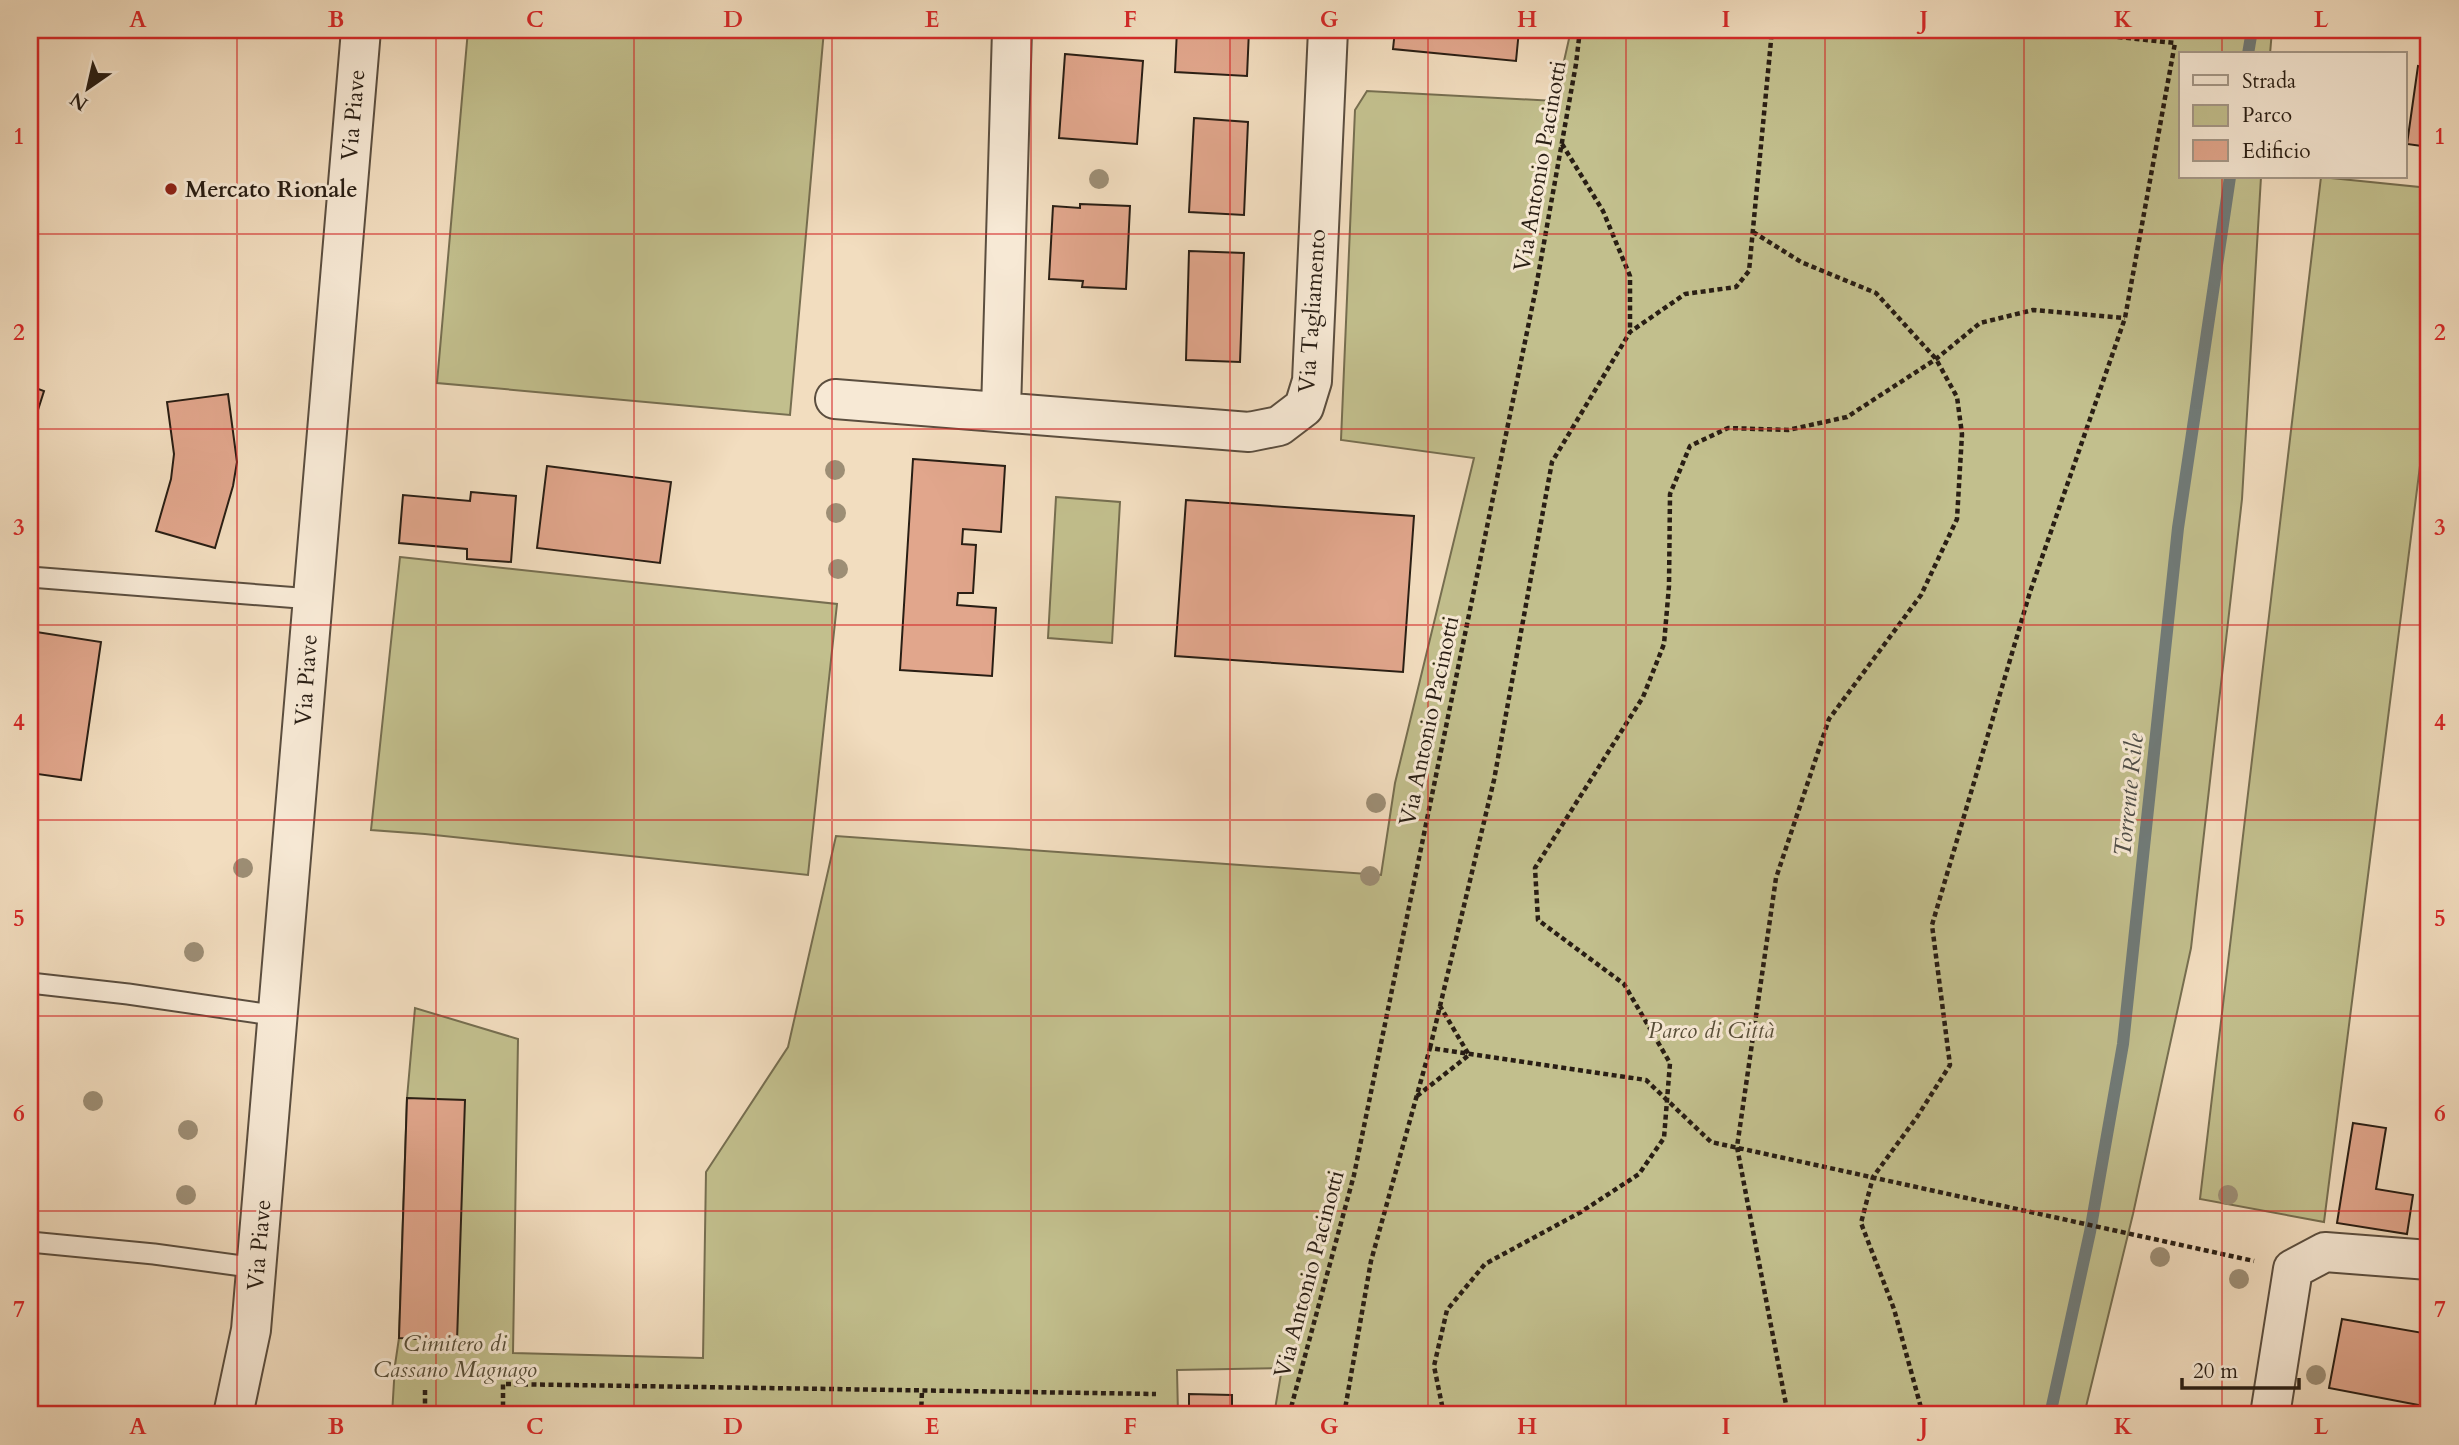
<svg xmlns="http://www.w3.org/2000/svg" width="2459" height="1445" font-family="Cardo,serif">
	<rect width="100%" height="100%" fill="#f2ddbf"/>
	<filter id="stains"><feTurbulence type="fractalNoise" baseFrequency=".00286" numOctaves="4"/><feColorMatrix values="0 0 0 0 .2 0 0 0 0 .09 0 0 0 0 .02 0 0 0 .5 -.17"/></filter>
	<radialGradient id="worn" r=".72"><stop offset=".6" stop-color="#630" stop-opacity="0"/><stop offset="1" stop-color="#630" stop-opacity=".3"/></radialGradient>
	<path fill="#c2bf8d" stroke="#766e50" stroke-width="2" d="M468,30H824L790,415L437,383Z
		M1571,30H2272L2270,54H2181V177H2261L2242,499L2191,948L2133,1214L2084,1415H1274L1282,1368L1177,1370L1178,1415H392L395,1365L399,1338L407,1098L415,1008L518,1039L513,1353L703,1358L706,1172L788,1047L836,836L1381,875L1395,783L1474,458L1341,440L1355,110L1367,91L1555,101Z
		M2321,177L2429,188V395L2324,1222L2200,1199Z
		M1056,497L1120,502L1112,643L1048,638Z
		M400,557L837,604L808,875L425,834L371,830Z"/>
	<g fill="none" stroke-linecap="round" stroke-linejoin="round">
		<path stroke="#707b79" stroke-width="12" d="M2248,54L2252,30
			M2050,1415L2090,1232L2123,1044L2178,528L2230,177"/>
	</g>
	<path fill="#e1a68c" stroke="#291e14" stroke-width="2" d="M1177,30H1249L1247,76L1175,72Z
		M1395,30H1519L1516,61L1393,49Z
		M1065,54L1143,61L1137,144L1059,138Z
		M2418,66L2429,68V147L2407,144Z
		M1194,118L1248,122L1244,215L1189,212Z
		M1080,204L1130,206L1126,289L1082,287L1083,281L1049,279L1053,206L1080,208Z
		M1189,251L1244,253L1240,362L1186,360Z
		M30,386L44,391L30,435Z
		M228,394L237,462L233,486L215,548L156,531L171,479L174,454L167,402Z
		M913,459L1005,466L1001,532L963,529L962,544L976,545L973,593H958L957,605L996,608L992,676L900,670Z
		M547,466L671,482L660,563L537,548Z
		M471,492L516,496L511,562L467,559V549L399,543L403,495L470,501Z
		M1186,500L1414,516L1403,672L1175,656Z
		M30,631L101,642L81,780L30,773Z
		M407,1098L465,1100L457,1341L399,1338Z
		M2353,1123L2386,1128L2376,1189L2413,1195L2407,1234L2337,1223Z
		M2342,1319L2429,1334V1407L2329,1388Z
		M1189,1394L1232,1395V1415H1189Z"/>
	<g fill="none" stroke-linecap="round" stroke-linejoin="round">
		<g stroke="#5b4e3f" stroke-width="23">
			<path id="lane" d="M30,577L312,599
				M30,983L128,994L279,1016
				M30,1242L154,1254L257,1268"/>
		</g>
		<g stroke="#5b4e3f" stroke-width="42">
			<path id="street" d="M835,399L1249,432L1279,426L1304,407L1312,381L1328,30
				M1001,411L1012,30
				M233,1415L251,1330L361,30
				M2270,1415L2293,1269L2325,1252L2429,1260"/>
		</g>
		<path stroke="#291e14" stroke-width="4.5" stroke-dasharray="5 3.5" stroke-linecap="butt" d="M1562,144L1603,211L1630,276V331
			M1753,232L1801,262L1876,293L1936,359L1957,397L1962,434L1957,519L1921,595L1829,719L1776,878L1737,1147L1788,1415
			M1430,1048L1494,780L1552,462L1630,332L1685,294L1736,287L1749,271L1772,30
			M1417,1096L1469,1055L1440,1006
			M425,1390V1415
			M503,1415V1384L1156,1394
			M921,1415L922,1391
			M1289,1415L1354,1175L1535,293L1576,64L1580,30
			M1344,1415L1371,1261L1430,1048L1646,1080L1711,1142L2254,1261
			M1444,1415L1434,1366L1447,1310L1485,1264L1581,1212L1639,1174L1664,1138L1670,1063L1624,984L1538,920L1535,868L1643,697L1664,644L1669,586L1670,494L1690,446L1728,428L1788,430L1847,417L1936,359L1980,323L2033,310L2125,318
			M1923,1415L1894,1309L1861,1223L1873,1177L1917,1117L1950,1065L1932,925L2030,592L2125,318L2175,43L2052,30"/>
		<use href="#lane" stroke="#f7e9d5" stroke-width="19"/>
		<use href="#street" stroke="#f7e9d5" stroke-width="38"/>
	</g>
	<g fill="#9d8e75">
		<circle cx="1099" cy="179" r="10"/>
		<circle cx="835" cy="470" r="10"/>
		<circle cx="836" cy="513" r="10"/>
		<circle cx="838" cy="569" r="10"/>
		<circle cx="1376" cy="803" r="10"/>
		<circle cx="243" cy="868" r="10"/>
		<circle cx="1370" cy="876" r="10"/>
		<circle cx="194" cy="952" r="10"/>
		<circle cx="93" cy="1101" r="10"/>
		<circle cx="188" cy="1130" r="10"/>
		<circle cx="186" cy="1195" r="10"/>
		<circle cx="2228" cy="1195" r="10"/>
		<circle cx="2160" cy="1257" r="10"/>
		<circle cx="2239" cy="1279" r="10"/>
		<circle cx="2316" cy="1375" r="10"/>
	</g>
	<path fill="none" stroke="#d62828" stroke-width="2" stroke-opacity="0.55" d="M237,30V1415M436,30V1415M634,30V1415M832,30V1415M1031,30V1415M1230,30V1415M1428,30V1415M1626,30V1415M1825,30V1415M2024,30V1415M2222,30V54M2222,177V1415M30,234H2429M30,429H2429M30,625H2429M30,820H2429M30,1016H2429M30,1211H2429"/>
	<circle fill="#8f2418" stroke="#f7e9d5" stroke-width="2.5" cx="171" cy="189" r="7"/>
	<g text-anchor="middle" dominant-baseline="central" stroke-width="6" stroke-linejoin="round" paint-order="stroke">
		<g font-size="23" fill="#291e14" stroke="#f7e9d5">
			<text transform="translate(353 115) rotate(-85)">Via Piave</text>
			<text transform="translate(1540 166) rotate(-80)">Via Antonio Pacinotti</text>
			<text transform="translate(1312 311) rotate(-86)">Via Tagliamento</text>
			<text transform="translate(306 680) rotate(-86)">Via Piave</text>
			<text transform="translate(1429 721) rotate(-78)">Via Antonio Pacinotti</text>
			<text transform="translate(259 1245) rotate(-85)">Via Piave</text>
			<text transform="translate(1309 1274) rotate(-75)">Via Antonio Pacinotti</text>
		</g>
		<g font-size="23" font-weight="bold" fill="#291e14" stroke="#f7e9d5" text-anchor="start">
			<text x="185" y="189">Mercato Rionale</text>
		</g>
		<g font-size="23" font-style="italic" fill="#574e38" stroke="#f7e9d5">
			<text x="1711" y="1030">Parco di Città</text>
			<text x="455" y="1343">Cimitero di<tspan x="455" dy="26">Cassano Magnago</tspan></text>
		</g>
		<g font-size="24" font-style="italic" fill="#4d4c47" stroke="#f7e9d5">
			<text transform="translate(2129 795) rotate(-84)">Torrente Rile</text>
		</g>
	</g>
	<rect width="2459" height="1445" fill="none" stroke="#f2ddbf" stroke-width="77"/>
	<rect x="2179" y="52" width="228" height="126" fill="#f7e9d5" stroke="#a59888" stroke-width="2"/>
	<rect x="2193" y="75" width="35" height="10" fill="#f7e9d5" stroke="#a59888" stroke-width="2"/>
	<text x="2242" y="88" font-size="21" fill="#291e14">Strada</text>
	<rect x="2193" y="105" width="35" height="21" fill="#c2bf8d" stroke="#a59888" stroke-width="2"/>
	<text x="2242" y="122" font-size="21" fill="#291e14">Parco</text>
	<rect x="2193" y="140" width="35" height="21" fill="#e1a68c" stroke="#a59888" stroke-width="2"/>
	<text x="2242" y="158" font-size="21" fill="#291e14">Edificio</text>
	<g transform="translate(88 88) rotate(214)" stroke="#f7e9d5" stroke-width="5" paint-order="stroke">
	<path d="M0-5L12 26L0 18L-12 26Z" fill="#291e14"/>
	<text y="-10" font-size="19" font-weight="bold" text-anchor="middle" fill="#291e14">N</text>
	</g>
	<path d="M2182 1378v10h117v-10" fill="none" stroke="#291e14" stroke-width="3.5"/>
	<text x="2193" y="1378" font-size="21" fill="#291e14" stroke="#f7e9d5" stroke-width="5" paint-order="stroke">20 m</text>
	<rect x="38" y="38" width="2382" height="1368" fill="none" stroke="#d62828" stroke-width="2.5"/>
	<g font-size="23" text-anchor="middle" font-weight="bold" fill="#d62828">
		<text x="138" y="27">A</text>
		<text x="336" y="27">B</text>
		<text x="535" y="27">C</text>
		<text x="733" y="27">D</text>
		<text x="932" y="27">E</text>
		<text x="1130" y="27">F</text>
		<text x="1329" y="27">G</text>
		<text x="1527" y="27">H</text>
		<text x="1726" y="27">I</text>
		<text x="1924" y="27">J</text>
		<text x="2123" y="27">K</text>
		<text x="2321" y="27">L</text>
		<text x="19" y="144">1</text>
		<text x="2440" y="144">1</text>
		<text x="19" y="340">2</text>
		<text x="2440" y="340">2</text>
		<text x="19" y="535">3</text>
		<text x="2440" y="535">3</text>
		<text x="19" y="730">4</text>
		<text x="2440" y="730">4</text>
		<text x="19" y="926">5</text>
		<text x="2440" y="926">5</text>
		<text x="19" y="1121">6</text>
		<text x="2440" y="1121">6</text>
		<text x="19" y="1317">7</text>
		<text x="2440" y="1317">7</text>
		<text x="138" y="1434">A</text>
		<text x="336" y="1434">B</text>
		<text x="535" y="1434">C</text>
		<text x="733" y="1434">D</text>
		<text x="932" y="1434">E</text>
		<text x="1130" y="1434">F</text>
		<text x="1329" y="1434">G</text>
		<text x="1527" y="1434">H</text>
		<text x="1726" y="1434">I</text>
		<text x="1924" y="1434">J</text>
		<text x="2123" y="1434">K</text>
		<text x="2321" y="1434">L</text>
	</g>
	<rect width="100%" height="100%" filter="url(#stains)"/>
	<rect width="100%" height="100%" fill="url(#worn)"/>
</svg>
